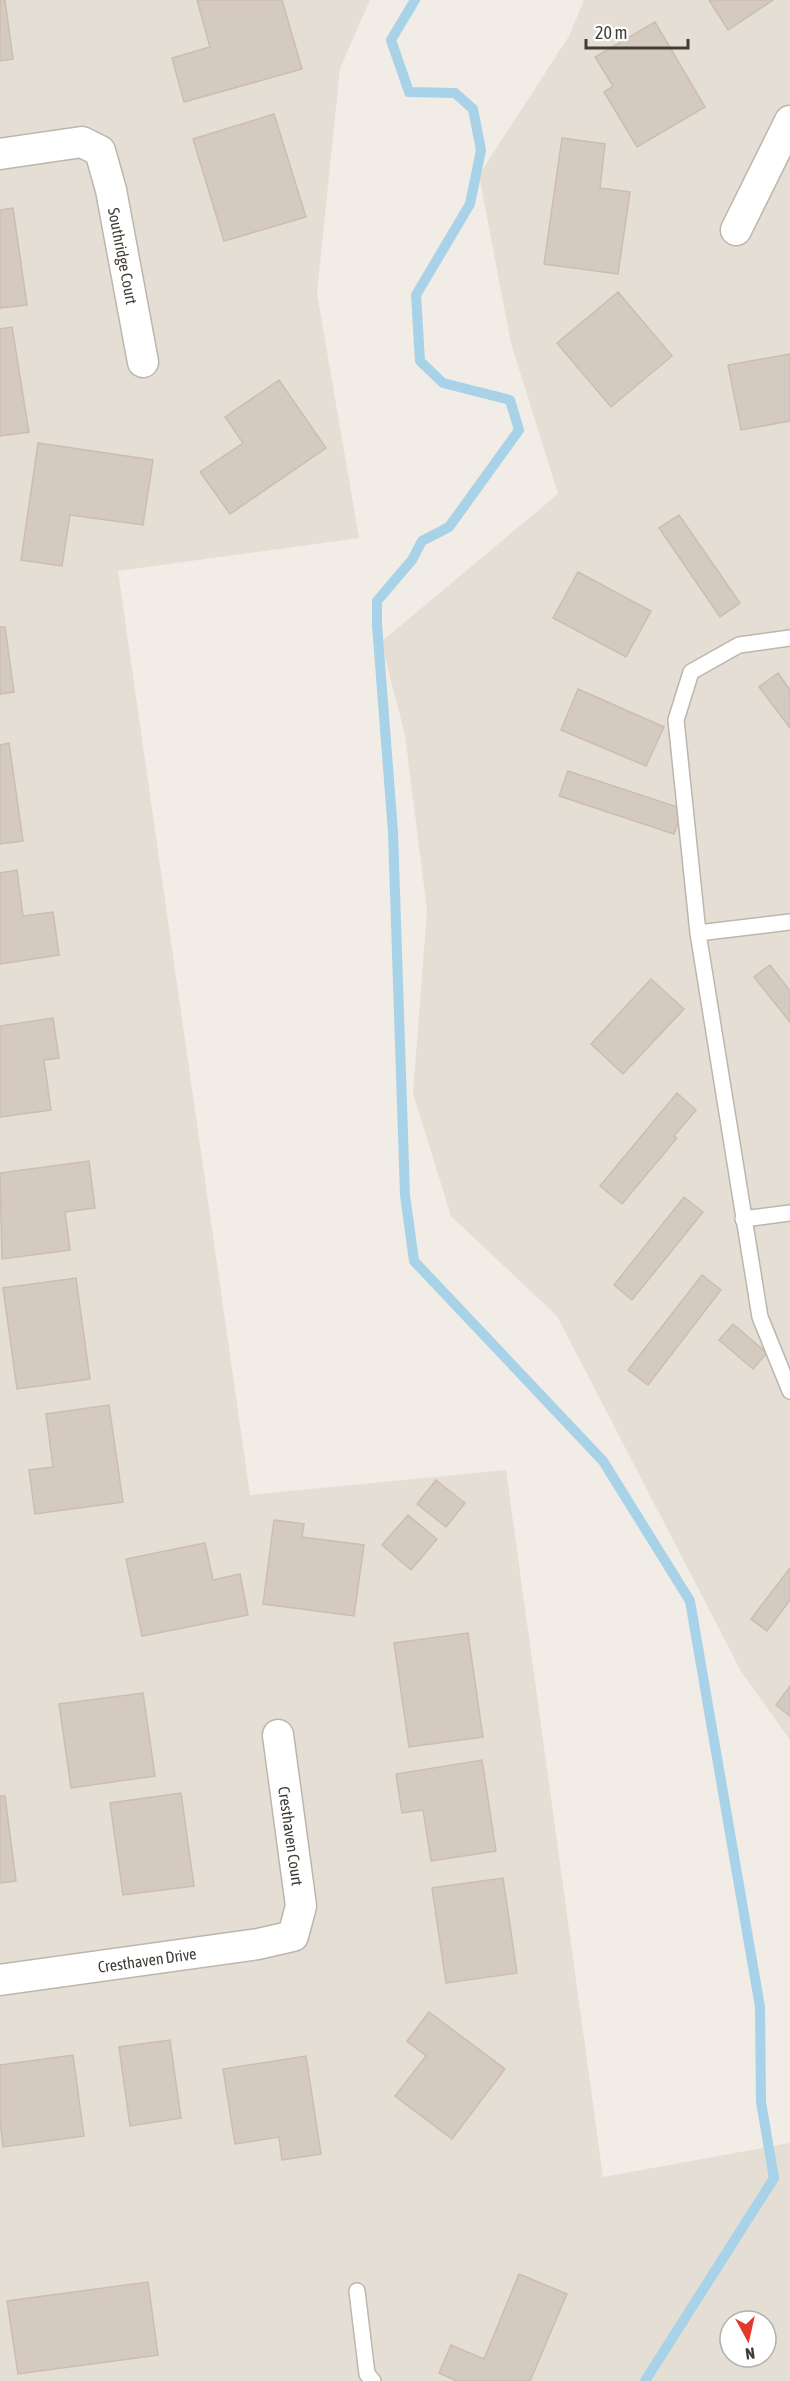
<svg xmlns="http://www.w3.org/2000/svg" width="790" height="2381" font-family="'Asap Condensed',sans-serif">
	<rect width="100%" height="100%" fill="#f1ece5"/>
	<path fill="#e4ded4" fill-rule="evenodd" d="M0,0H370L340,68L317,293L359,538L118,571L250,1495L506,1470L603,2177L790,2143V2381H0ZM730,2321H766V2357H730Z
		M584,0H790V1740L742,1673L557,1316L451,1216L413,1093L427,910L405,735L381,642L558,494L511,343L479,175L569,36Z"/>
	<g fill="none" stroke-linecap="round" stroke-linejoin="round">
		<path stroke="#a7d2e8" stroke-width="10" d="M415,0L391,40L409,92L455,93L473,109L481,150L470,204L416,295L420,361L443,383L510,400L519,430L449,527L422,541L412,560L377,601V625L393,832L405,1195L414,1261L603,1461L690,1601L760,2007L761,2102L774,2178L645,2381"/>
	</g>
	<path fill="#d4cabf" stroke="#cbbeb0" stroke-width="1.5" d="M0,0H5L13,59L0,61Z
		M197,0H282L302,69L184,102L172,58L210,47Z
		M709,0H773L728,30Z
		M655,22L705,107L637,147L604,92L613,86L595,57Z
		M274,114L306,217L224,241L193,139Z
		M562,138L605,144L600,188L630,192L618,274L544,264Z
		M13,208L27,305L0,308V210Z
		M618,292L672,356L611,407L557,343Z
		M12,327L29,432L0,436V329Z
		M790,354V421L741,430L728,365Z
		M279,380L326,448L230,514L200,472L243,443L225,417Z
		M38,443L153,460L143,525L70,515L62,566L21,560Z
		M679,515L740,603L720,617L659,528Z
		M578,572L651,611L626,657L553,618Z
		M0,627H5L14,692L0,694Z
		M778,673L790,690V728L759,687Z
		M578,689L664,727L646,766L561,730Z
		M9,743L23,841L0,844V745Z
		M568,771L683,809L674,834L559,796Z
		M17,870L23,916L53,912L59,955L0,964V873Z
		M770,965L790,991V1022L754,977Z
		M651,979L684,1009L623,1074L591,1044Z
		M53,1018L59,1058L44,1060L51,1110L0,1117V1026Z
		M677,1093L696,1110L674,1136L677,1138L622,1204L600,1186Z
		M89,1161L95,1208L65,1212L70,1250L2,1259L0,1173Z
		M684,1197L703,1212L632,1300L614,1285Z
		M702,1275L721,1290L648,1385L628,1370Z
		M76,1278L90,1379L17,1389L3,1288Z
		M733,1324L767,1353L753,1369L719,1340Z
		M109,1405L123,1502L35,1514L29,1470L53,1467L46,1414Z
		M436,1480L465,1503L446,1527L417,1504Z
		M408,1515L437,1539L411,1570L382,1545Z
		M274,1520L304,1524L302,1537L364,1545L354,1616L263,1604Z
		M205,1543L213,1580L240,1574L248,1615L142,1636L126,1559Z
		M790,1568V1600L767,1631L751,1619Z
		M468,1633L483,1737L409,1747L394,1643Z
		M790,1686V1716L776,1705Z
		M143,1693L155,1776L71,1788L59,1704Z
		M482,1760L496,1851L431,1861L423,1810L402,1813L396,1774Z
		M181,1793L194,1886L123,1895L110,1803Z
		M0,1796H5L16,1881L0,1883Z
		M503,1878L517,1973L446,1983L432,1888Z
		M429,2012L505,2069L452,2139L395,2096L426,2056L407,2041Z
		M170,2040L181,2118L130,2126L119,2047Z
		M73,2055L84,2136L3,2147L0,2121V2065Z
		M306,2056L321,2154L282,2160L279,2137L235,2144L223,2069Z
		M519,2274L567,2294L530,2381H457L439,2373L451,2345L484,2359Z
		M148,2282L158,2355L18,2374L7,2301Z"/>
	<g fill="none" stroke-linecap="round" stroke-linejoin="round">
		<g stroke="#beb6ac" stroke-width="18">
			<path id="service" d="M790,638L739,645L691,672L676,720L698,933L760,1317L790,1391
				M698,933L790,922
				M743,1219L790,1213
				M357,2291L367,2374L373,2381"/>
		</g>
		<g stroke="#beb6ac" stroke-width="33">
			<path id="minor" d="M0,154L82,142L100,151L111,190L143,362
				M736,230L790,121
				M0,1980L258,1944L293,1936L301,1906L278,1735"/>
		</g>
		<use href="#service" stroke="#fff" stroke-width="15"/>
		<use href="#minor" stroke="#fff" stroke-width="30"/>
	</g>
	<g text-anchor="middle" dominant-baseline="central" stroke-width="6" stroke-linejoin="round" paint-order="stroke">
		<g font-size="16" fill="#423c36" stroke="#fff">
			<text transform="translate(123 256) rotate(79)">Southridge Court</text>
			<text transform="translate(291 1836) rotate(82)">Cresthaven Court</text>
			<text transform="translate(147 1960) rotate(-8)">Cresthaven Drive</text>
		</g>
	</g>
	<g transform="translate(748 2339) rotate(172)"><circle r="28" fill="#ffffff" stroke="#b3b1af" stroke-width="1.5"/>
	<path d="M0-4.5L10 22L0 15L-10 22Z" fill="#e2392b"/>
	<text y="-9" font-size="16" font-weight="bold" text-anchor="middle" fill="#423c36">N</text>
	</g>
	<path d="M586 39v9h102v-9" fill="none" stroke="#423c36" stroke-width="3"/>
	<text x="595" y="39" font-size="18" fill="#423c36" stroke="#ffffff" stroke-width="4.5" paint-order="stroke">20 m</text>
</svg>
